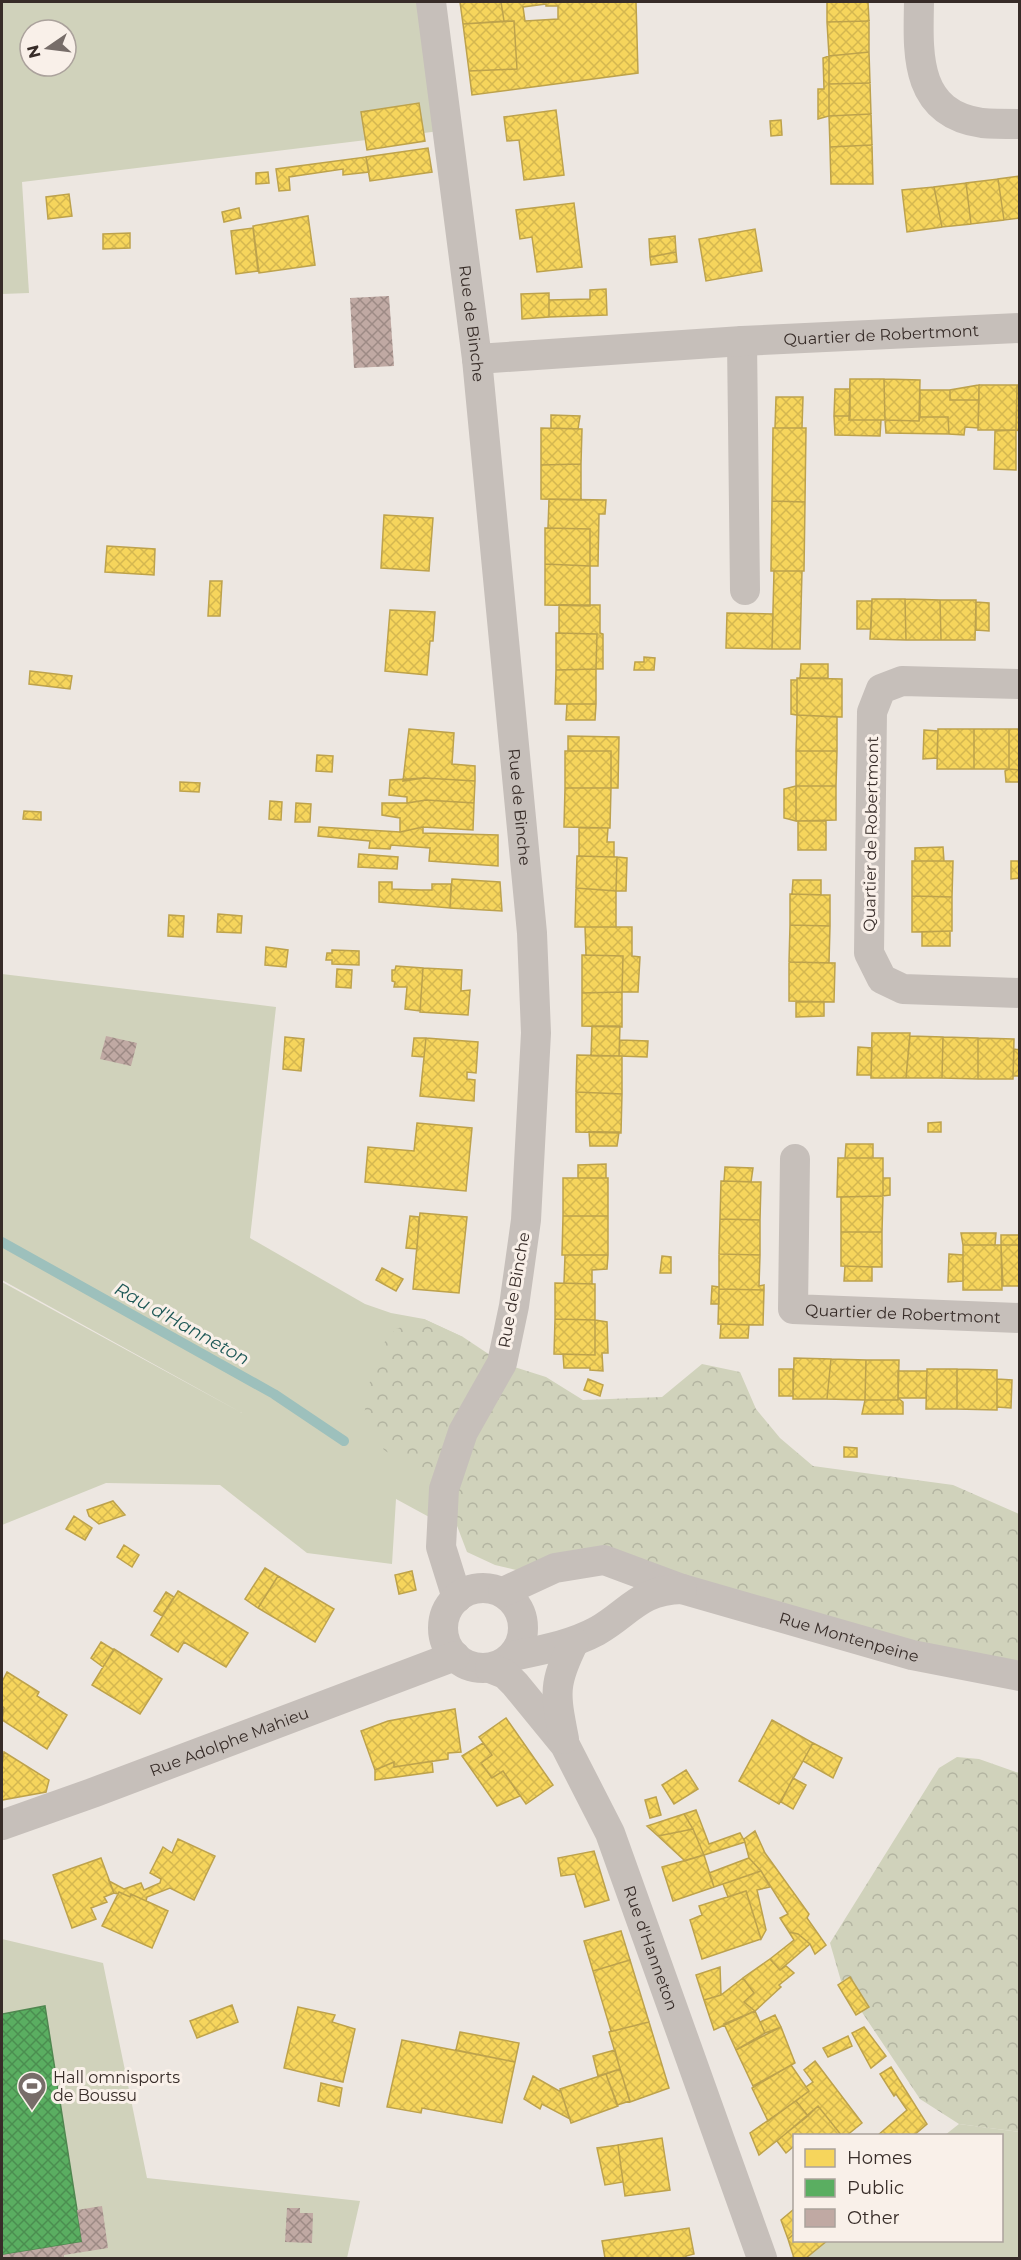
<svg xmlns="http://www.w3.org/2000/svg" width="1021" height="2260" font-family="Montserrat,sans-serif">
	<defs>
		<pattern id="forest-crowns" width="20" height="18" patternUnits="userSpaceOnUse" patternTransform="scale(1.5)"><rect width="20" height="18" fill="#d0d2bb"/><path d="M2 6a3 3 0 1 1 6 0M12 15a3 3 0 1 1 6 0" fill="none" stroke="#b3b4a1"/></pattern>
		<pattern id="homes-cross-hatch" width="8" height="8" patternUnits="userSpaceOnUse" patternTransform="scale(1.5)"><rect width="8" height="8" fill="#f6d55c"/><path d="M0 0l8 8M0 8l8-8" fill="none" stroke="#d4b750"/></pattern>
		<pattern id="public-cross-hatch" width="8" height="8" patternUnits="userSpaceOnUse" patternTransform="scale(1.5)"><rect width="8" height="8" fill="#5aae61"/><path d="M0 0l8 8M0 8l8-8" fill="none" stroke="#4b8e50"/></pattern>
		<pattern id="building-cross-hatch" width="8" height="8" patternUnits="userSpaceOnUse" patternTransform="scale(1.5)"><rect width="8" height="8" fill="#c0a9a3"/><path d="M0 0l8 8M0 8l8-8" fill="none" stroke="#9d8a85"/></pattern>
	</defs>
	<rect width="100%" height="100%" fill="#ede7e1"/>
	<path fill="#d0d2bb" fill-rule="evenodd" d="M2,2H431L448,130L22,182L29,293L2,294ZM30,30H66V66H30Z
		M2,974L276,1007L250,1238L365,1304L391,1313L424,1319L463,1337L442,1524L396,1499L392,1564L307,1553L220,1485L106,1483L2,1525V1282L242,1413L2,1280Z
		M2,1939L103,1963L147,2178L360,2201L347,2258H2Z
		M959,2124L1019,2132V2258H790L812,2241L1002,2240V2136L945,2135Z"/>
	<path fill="url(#forest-crowns)" d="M424,1319L463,1337L502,1363L546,1377L583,1400L662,1397L702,1364L740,1372L756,1409L780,1438L813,1466L953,1485L1019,1514V1676L605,1560L520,1571L495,1565L467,1552L443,1489L384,1450L364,1415L375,1353L396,1329Z
		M957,1757L979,1759L1019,1773V2132L959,2124L920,2099L841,1981L830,1943L939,1768Z"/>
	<path fill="url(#homes-cross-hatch)" stroke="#bda24c" stroke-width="1.5" fill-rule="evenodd" d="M460,2H501L504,21L463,24Z
		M501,2H636L638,73L472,95L469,71L517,69L514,21H504ZM546,4V6H558V19L525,21L523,7Z
		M827,2H868L869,21L827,22Z
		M514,21L517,69L469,71L463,24Z
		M869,21V52L829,56L827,22Z
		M869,52L870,83L829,84V56Z
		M829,56V116L818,119V89H824L823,58Z
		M870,83L871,114L829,116V84Z
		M419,103L425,141L367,150L361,112Z
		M556,110L564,175L524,180L519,140L507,141L504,117Z
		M871,114L872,145L830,147L829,116Z
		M781,120L782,135L771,136L770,121Z
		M872,145L873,184H831L830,147Z
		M428,148L432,172L370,181L366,157Z
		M366,157L369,172L343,175V169L289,177L290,190L279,191L276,169Z
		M268,172L269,183L256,184V173Z
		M1020,176V218L1004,220L998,179Z
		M998,179L1004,220L971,224L966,183Z
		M966,183L971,224L942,227L934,187Z
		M934,187L942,227L907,232L902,190Z
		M69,194L72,216L48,219L46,197Z
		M574,203L582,267L537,272L532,237L520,239L516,210Z
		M239,208L241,218L224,222L222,212Z
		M308,216L315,265L259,273L253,226Z
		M253,228L258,271L236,274L231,231Z
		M755,229L762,271L706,281L699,239Z
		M130,233V248L103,249V234Z
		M675,236L676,252L650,257L649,239Z
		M676,252L677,262L651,265L650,257Z
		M606,289L607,315L549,317V300L590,299V290Z
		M549,293V317L522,319L521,294Z
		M850,379H884L885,420H849Z
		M884,379L920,380L919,421L885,420Z
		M979,385V400H950V390Z
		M979,385H1017L1016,430H978Z
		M1017,385H1020V431L1016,430Z
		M835,389H850V416H834Z
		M920,390H950V400H979L978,428L965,427L964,435L949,434L948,417H920Z
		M776,397H803L802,428H775Z
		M551,415L580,416L578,429L551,428Z
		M834,416H850L849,420H881L880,436L835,435Z
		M920,417H948L949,434L886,433L885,420L919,421Z
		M541,428L582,429L581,464L541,465Z
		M773,428H806L805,502L772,501Z
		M1016,430V470L994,469L995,431Z
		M581,464V500L541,499V465Z
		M549,499L606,500L605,514H599L598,566H590V529L548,528Z
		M772,501L805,502L804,571H771Z
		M384,515L433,518L429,571L381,568Z
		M545,528L590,529V566L545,564Z
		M107,546L155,549L154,575L105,572Z
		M545,564L590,566V606L545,605Z
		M774,571H802L800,649H772Z
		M210,581H222L220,616H208Z
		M872,599H905L906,640L870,639Z
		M905,599L940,600L941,640H906Z
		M940,600H976L975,640H941Z
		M857,601H872L871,629H857Z
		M976,602L989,603V631L976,630Z
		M559,605H600V633L603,634V669H596L597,634L559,633Z
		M390,610L435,612L433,641H430L427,675L385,671Z
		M727,613L773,614L772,649L726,648Z
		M556,633L597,634L596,669L556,670Z
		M644,657L655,658L654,670H634L635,662H644Z
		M801,664H828V678H800Z
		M596,669V704H555L556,670Z
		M30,671L72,676L70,689L29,684Z
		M797,678L842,679V717L797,715Z
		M791,680H797V715L791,714Z
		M567,704H596L595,720H566Z
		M797,715L837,717V751H796Z
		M409,729L454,733L452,764L475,766V781L424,778L403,781Z
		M938,729H974V769H937Z
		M974,729H1009V769H974Z
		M1009,729H1020V770L1009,769Z
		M924,730L938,731L937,758L923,759Z
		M568,736L619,737L618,788H611V751H568Z
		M565,751H611V788H565Z
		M796,751H837L836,786H796Z
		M317,755L333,756L332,772L316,771Z
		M1009,769L1020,770V782H1006L1005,771Z
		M424,778L475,781L474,803L426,800L407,803V797L389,795L390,780Z
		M180,782L200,783L199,792L180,791Z
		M796,786V821L784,818V789Z
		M796,786H836V820L796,821Z
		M565,788H611L610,828L564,827Z
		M426,800L474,803L473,830L423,827L400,832V818L382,815V803H407Z
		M270,801L282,802L281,820L269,819Z
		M296,803L311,804L310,822H295Z
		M24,811L41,812V820L23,819Z
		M798,821H826V850H798Z
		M319,827L400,832L423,827V833L498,835V866L429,861L430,848L391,845L390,849L369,848L370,841L318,836Z
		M579,828H608L607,842H614V857L579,856Z
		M943,847L944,861H915V848Z
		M359,854L398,857L397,869L358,867Z
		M577,856L617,857L616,891L576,888Z
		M617,857L627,858L626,891H616Z
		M912,861H953L952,897L912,896Z
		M1011,861H1020V878L1011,879Z
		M452,879L500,882L502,911L450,908Z
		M793,880H821V895L792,894Z
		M379,882H392V889L421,890H432V884H451L450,908L379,902Z
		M576,888L616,891V927H575Z
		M790,894L830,895V926L790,925Z
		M912,896L952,897V931L912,932Z
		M218,914L242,916L241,933L217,932Z
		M169,915L184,916L183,937L168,936Z
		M790,925L830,926L829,963L789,962Z
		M585,927H632V956L640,957L638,992H622L623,956L586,955Z
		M950,931V946H922V932Z
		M266,947L288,950L286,967L265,965Z
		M332,950L359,951V965L332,964V960H326L327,953H332Z
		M582,955L623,956L622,992L582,993Z
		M789,962L835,963L834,1002L789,1001Z
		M396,966L423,968L420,1011L405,1009L407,987H394L395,982L392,981V970H395Z
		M423,968L462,970L461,991L470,990L468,1015L420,1012Z
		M337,969L352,970L351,988L336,987Z
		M622,992V1027L582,1026V993Z
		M796,1002H824V1016L796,1017Z
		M592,1026H620L619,1056H591Z
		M872,1033H910L906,1078H871Z
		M910,1036L943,1037L942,1078H906Z
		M285,1037L304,1039L301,1071L283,1069Z
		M943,1037L978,1038V1079L942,1078Z
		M414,1038H426L424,1057L412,1056Z
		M426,1038L478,1042L476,1073L467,1072V1079L475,1080L474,1101L420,1096Z
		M978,1038L1014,1039L1013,1079H978Z
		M620,1040L648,1041L647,1057L619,1056Z
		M858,1047L872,1048L871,1075H857Z
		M1014,1049L1020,1050V1076H1013Z
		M577,1055L622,1056V1094L576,1092Z
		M576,1092L622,1094L621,1133L576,1132Z
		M941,1122V1132H928V1123Z
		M417,1123L472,1128L466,1191L365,1182L368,1147L414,1151Z
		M589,1132H619L617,1146H590Z
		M846,1144H873V1158H845Z
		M838,1158H883V1196L837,1197Z
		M606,1164V1178H578V1165Z
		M725,1167L753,1168L751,1182L724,1181Z
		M563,1178H608V1216H563Z
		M883,1178H890V1195L883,1196Z
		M721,1181L761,1182L760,1220L720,1219Z
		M883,1196L882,1232H841V1197Z
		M420,1213L467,1217L459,1293L413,1289Z
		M410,1216L419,1217L417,1249L406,1248Z
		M563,1216H608V1255H562Z
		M720,1219L760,1220V1255L719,1254Z
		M841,1232H882V1267L841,1266Z
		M961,1233H996L995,1245H963Z
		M1001,1235H1020V1245H1001Z
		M963,1245H1001L1002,1290H963Z
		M1001,1245H1020V1286H1003Z
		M719,1254L760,1255L759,1286L764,1285V1290L719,1289Z
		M949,1254L963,1255V1281L948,1282Z
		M565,1255H608L607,1269L592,1270V1284L564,1283Z
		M662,1256L671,1257V1273H660Z
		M845,1266L872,1267V1281H844Z
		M382,1268L403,1279L396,1291L376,1280Z
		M555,1283L595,1284V1320L555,1319Z
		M712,1286L719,1287V1304H711Z
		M719,1289L764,1290L763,1325L718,1324Z
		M555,1319L595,1320V1355L554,1354Z
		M595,1320L607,1322L608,1353H602L603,1371L590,1370V1368H564L563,1354L595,1355Z
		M721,1324L749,1325L748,1338H720Z
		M794,1358L831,1359L827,1399H793Z
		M831,1359L866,1360L865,1400L827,1399Z
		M866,1360H899L898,1400H865Z
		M779,1369H793V1396H779Z
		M927,1369H957V1409H926Z
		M957,1369L997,1370V1410L957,1409Z
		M898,1371H927L926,1398H898Z
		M588,1379L603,1385L600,1396L584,1390Z
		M997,1379L1012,1380L1011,1408L997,1407Z
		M898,1398L903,1402V1414H862L865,1400H898Z
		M844,1447L857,1448V1457H844Z
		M113,1501L125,1515L99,1524L89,1516L87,1510Z
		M74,1516L92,1528L85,1540L66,1529Z
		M124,1545L139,1555L132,1567L117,1557Z
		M265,1568L278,1576L258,1608L245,1599Z
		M412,1571L416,1590L399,1594L395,1575Z
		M278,1576L334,1609L315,1642L258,1608Z
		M178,1591L248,1633L226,1667L184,1642L178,1652L151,1635Z
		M166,1592L174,1597L162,1616L154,1611Z
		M101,1642L114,1650L103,1667L91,1658Z
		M114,1649L162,1679L140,1714L92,1685Z
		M7,1672L39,1692L37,1696L67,1715L47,1749L2,1720L4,1708L2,1706V1682Z
		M455,1709L461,1752L448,1753V1759L394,1767V1762L375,1770L361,1731L388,1721Z
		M506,1718L553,1785L526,1804L503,1771L492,1778L481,1763L492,1755L479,1737Z
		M772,1720L813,1743L779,1804L739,1781Z
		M483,1743L492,1755L481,1763L492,1778L503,1771L520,1796L497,1806L462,1756Z
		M813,1743L842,1758L833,1778L803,1761Z
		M4,1752L49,1780L46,1792L2,1800V1765Z
		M432,1761L433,1772L375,1780V1770L394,1762V1767Z
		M686,1770L698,1789L674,1804L662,1785Z
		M793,1778L806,1785L793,1809L781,1802Z
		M656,1797L661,1815L650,1818L645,1800Z
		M696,1810L709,1844L740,1833L745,1842L704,1855L693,1829L684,1814Z
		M684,1814L693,1829L658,1836L647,1826Z
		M693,1829L704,1855L685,1861L658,1836Z
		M755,1831L765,1853L809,1914L807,1918L826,1945L815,1954L810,1944L798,1934L789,1932L780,1918L788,1914L761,1871L749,1858L744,1839Z
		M178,1839L215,1856L194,1900L170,1888L147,1897L146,1901L131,1894L130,1897L119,1892L118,1894L114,1893L109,1881L124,1889L141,1883L144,1890L160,1883L161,1879L150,1873L163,1847L172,1853Z
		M594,1851L609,1900L585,1907L575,1874L561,1876L558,1858Z
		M704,1855L714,1887L673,1901L662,1867Z
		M101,1858L114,1893L104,1897L107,1902L91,1908L96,1919L72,1928L53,1875Z
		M749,1858L761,1871L714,1887L709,1873Z
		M761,1871L770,1887L757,1890L766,1930L761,1939L746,1891L728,1897L723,1884Z
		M746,1891L761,1939L702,1959L690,1920L702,1915L699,1906Z
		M119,1892L130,1897L131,1894L168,1911L152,1948L102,1926Z
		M621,1931L630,1960L593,1971L584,1941Z
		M789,1932L798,1934L810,1944L780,1970L770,1959L794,1940Z
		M770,1959L780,1970L786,1966L794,1973L779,1985L781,1987L755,2011L744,2002L754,1993L743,1978Z
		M630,1960L649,2022L609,2032L611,2031L593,1971Z
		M720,1967L721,1995L704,2000L696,1975Z
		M850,1977L869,2007L856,2015L838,1985Z
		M743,1978L754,1993L744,2002L755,2011L714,2030L704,2000L721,1995Z
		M232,2005L238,2022L197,2038L190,2021Z
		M298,2007L335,2015L332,2022L355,2029L343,2082L284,2068Z
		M755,2011L765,2033L736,2050L724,2024Z
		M775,2015L781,2027L765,2033L760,2022Z
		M649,2022L669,2088L630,2102L609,2032Z
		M781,2027L795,2063L753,2086L736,2050Z
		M864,2027L886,2056L871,2068L852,2033Z
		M460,2032L519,2043L515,2062L456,2050Z
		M848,2036L852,2046L828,2057L823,2048Z
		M402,2040L515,2062L502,2123L422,2108L421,2113L387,2107Z
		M615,2050L620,2069L598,2076L593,2056Z
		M815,2061L862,2123L846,2136H842L818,2106L808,2116L796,2101L809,2091L806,2087L813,2082L804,2070Z
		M791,2065L809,2091L768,2121L752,2088Z
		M891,2067L927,2124L913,2136H877L907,2110L896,2094L894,2096L880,2074Z
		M620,2069L630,2101L617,2105L606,2074Z
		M606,2074L618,2106L571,2123L560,2089Z
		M533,2076L561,2092L570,2119L542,2104L540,2109L524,2099Z
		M321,2083L342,2088L339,2106L318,2101Z
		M796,2101L808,2116L759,2155L750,2133Z
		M818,2106L842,2136H794V2149L793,2147L786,2153L777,2141Z
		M662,2138L670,2190L625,2196L618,2145Z
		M618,2145L623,2182L605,2185L597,2148Z
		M794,2209V2234L788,2239L781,2220Z
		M689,2228L694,2254L686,2256V2258H605L602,2241Z
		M794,2234V2240H828L806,2258H794L788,2239Z"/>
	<path fill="url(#public-cross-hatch)" stroke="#508750" stroke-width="1.5" d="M45,2006L82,2242L2,2255V2014Z"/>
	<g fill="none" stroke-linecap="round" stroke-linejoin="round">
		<path stroke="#9dc0bc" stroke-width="10" d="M2,1242L274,1394L344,1441"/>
	</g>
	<path fill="url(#building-cross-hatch)" d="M389,296L394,366L354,368L350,298Z
		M106,1036L137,1043L131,1066L100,1059Z
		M102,2206L108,2248L64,2255V2258H2V2255L82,2242L77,2210Z
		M287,2208H300V2213H313L312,2243L285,2242Z"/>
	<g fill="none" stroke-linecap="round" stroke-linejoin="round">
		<g stroke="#c6bfba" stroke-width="30">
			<path id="s1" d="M431,2L477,359L532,933L536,1033L526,1220L514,1306L502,1363L463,1432L444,1489L441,1547L457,1598"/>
			<path d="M919,2C918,54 914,113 982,123C994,124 1007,124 1020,124"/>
			<path d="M742,341L745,590"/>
			<path id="s2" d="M477,359L742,341L1020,328"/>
			<path d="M1020,684L902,681L881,689L872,712L869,953L882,979L903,989L1020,993"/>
			<path id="s3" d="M795,1159L793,1309L1020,1318"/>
			<circle cx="483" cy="1628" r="40"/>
			<path id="s4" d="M503,1592L555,1568L604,1560L682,1589L912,1655L1020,1676"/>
			<path d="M513,1656C542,1650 571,1645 597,1631C630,1612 639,1590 682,1589"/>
			<path id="s5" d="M490,1668L505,1674L515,1684L565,1745L610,1833L762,2258"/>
			<path d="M564,1739C555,1693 553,1684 574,1642"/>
			<path id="s6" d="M2,1825L95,1792L455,1656"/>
		</g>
	</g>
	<defs>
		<g id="stadium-pin" transform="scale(1.5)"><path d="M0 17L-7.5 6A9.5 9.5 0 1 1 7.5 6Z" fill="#776d69" stroke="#f9f0e9"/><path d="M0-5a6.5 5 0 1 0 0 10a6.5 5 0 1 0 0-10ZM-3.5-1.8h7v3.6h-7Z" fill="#fff"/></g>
	</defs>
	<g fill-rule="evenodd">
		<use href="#stadium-pin" x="32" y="2086"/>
	</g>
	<g text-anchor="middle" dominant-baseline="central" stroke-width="6" stroke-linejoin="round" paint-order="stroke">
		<g font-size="16" fill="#372c28" stroke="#f9f0e9">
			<text stroke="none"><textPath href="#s1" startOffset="324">Rue de Binche</textPath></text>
			<text stroke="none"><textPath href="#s2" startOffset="405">Quartier de Robertmont</textPath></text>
			<text stroke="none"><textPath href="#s1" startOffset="810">Rue de Binche</textPath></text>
			<text transform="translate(871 834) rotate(-89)">Quartier de Robertmont</text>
			<text transform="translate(514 1290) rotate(-80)">Rue de Binche</text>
			<text stroke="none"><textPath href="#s3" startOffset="260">Quartier de Robertmont</textPath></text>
			<text stroke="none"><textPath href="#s4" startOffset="364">Rue Montenpeine</textPath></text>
			<text stroke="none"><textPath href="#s6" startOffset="242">Rue Adolphe Mahieu</textPath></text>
			<text stroke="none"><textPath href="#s5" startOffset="330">Rue d'Hanneton</textPath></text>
		</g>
		<g font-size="16" fill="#372c28" stroke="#f9f0e9" text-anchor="start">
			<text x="53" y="2077">Hall omnisports<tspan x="53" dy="18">de Boussu</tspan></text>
		</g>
		<g font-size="18" font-style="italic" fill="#1e5857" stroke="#f9f0e9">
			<text transform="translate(182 1324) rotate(29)">Rau d'Hanneton</text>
		</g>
	</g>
	<rect width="1021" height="2260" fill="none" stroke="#372c28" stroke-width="6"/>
	<rect x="793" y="2134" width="210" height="108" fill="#f9f0e9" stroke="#aba29c" stroke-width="1.5"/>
	<rect x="805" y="2149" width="30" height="18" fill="#f6d55c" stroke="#aba29c" stroke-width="1.5"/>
	<text x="847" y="2164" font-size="18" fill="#372c28">Homes</text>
	<rect x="805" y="2179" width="30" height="18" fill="#5aae61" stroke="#aba29c" stroke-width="1.5"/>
	<text x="847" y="2194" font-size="18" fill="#372c28">Public</text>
	<rect x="805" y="2209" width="30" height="18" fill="#c0a9a3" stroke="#aba29c" stroke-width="1.5"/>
	<text x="847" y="2224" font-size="18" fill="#372c28">Other</text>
	<g transform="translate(48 48) rotate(256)"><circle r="28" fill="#f9f0e9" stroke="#aba29c" stroke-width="1.5"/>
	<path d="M0-4.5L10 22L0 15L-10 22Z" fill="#776d69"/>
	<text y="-9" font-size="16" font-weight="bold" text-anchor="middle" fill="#372c28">N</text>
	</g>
</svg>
